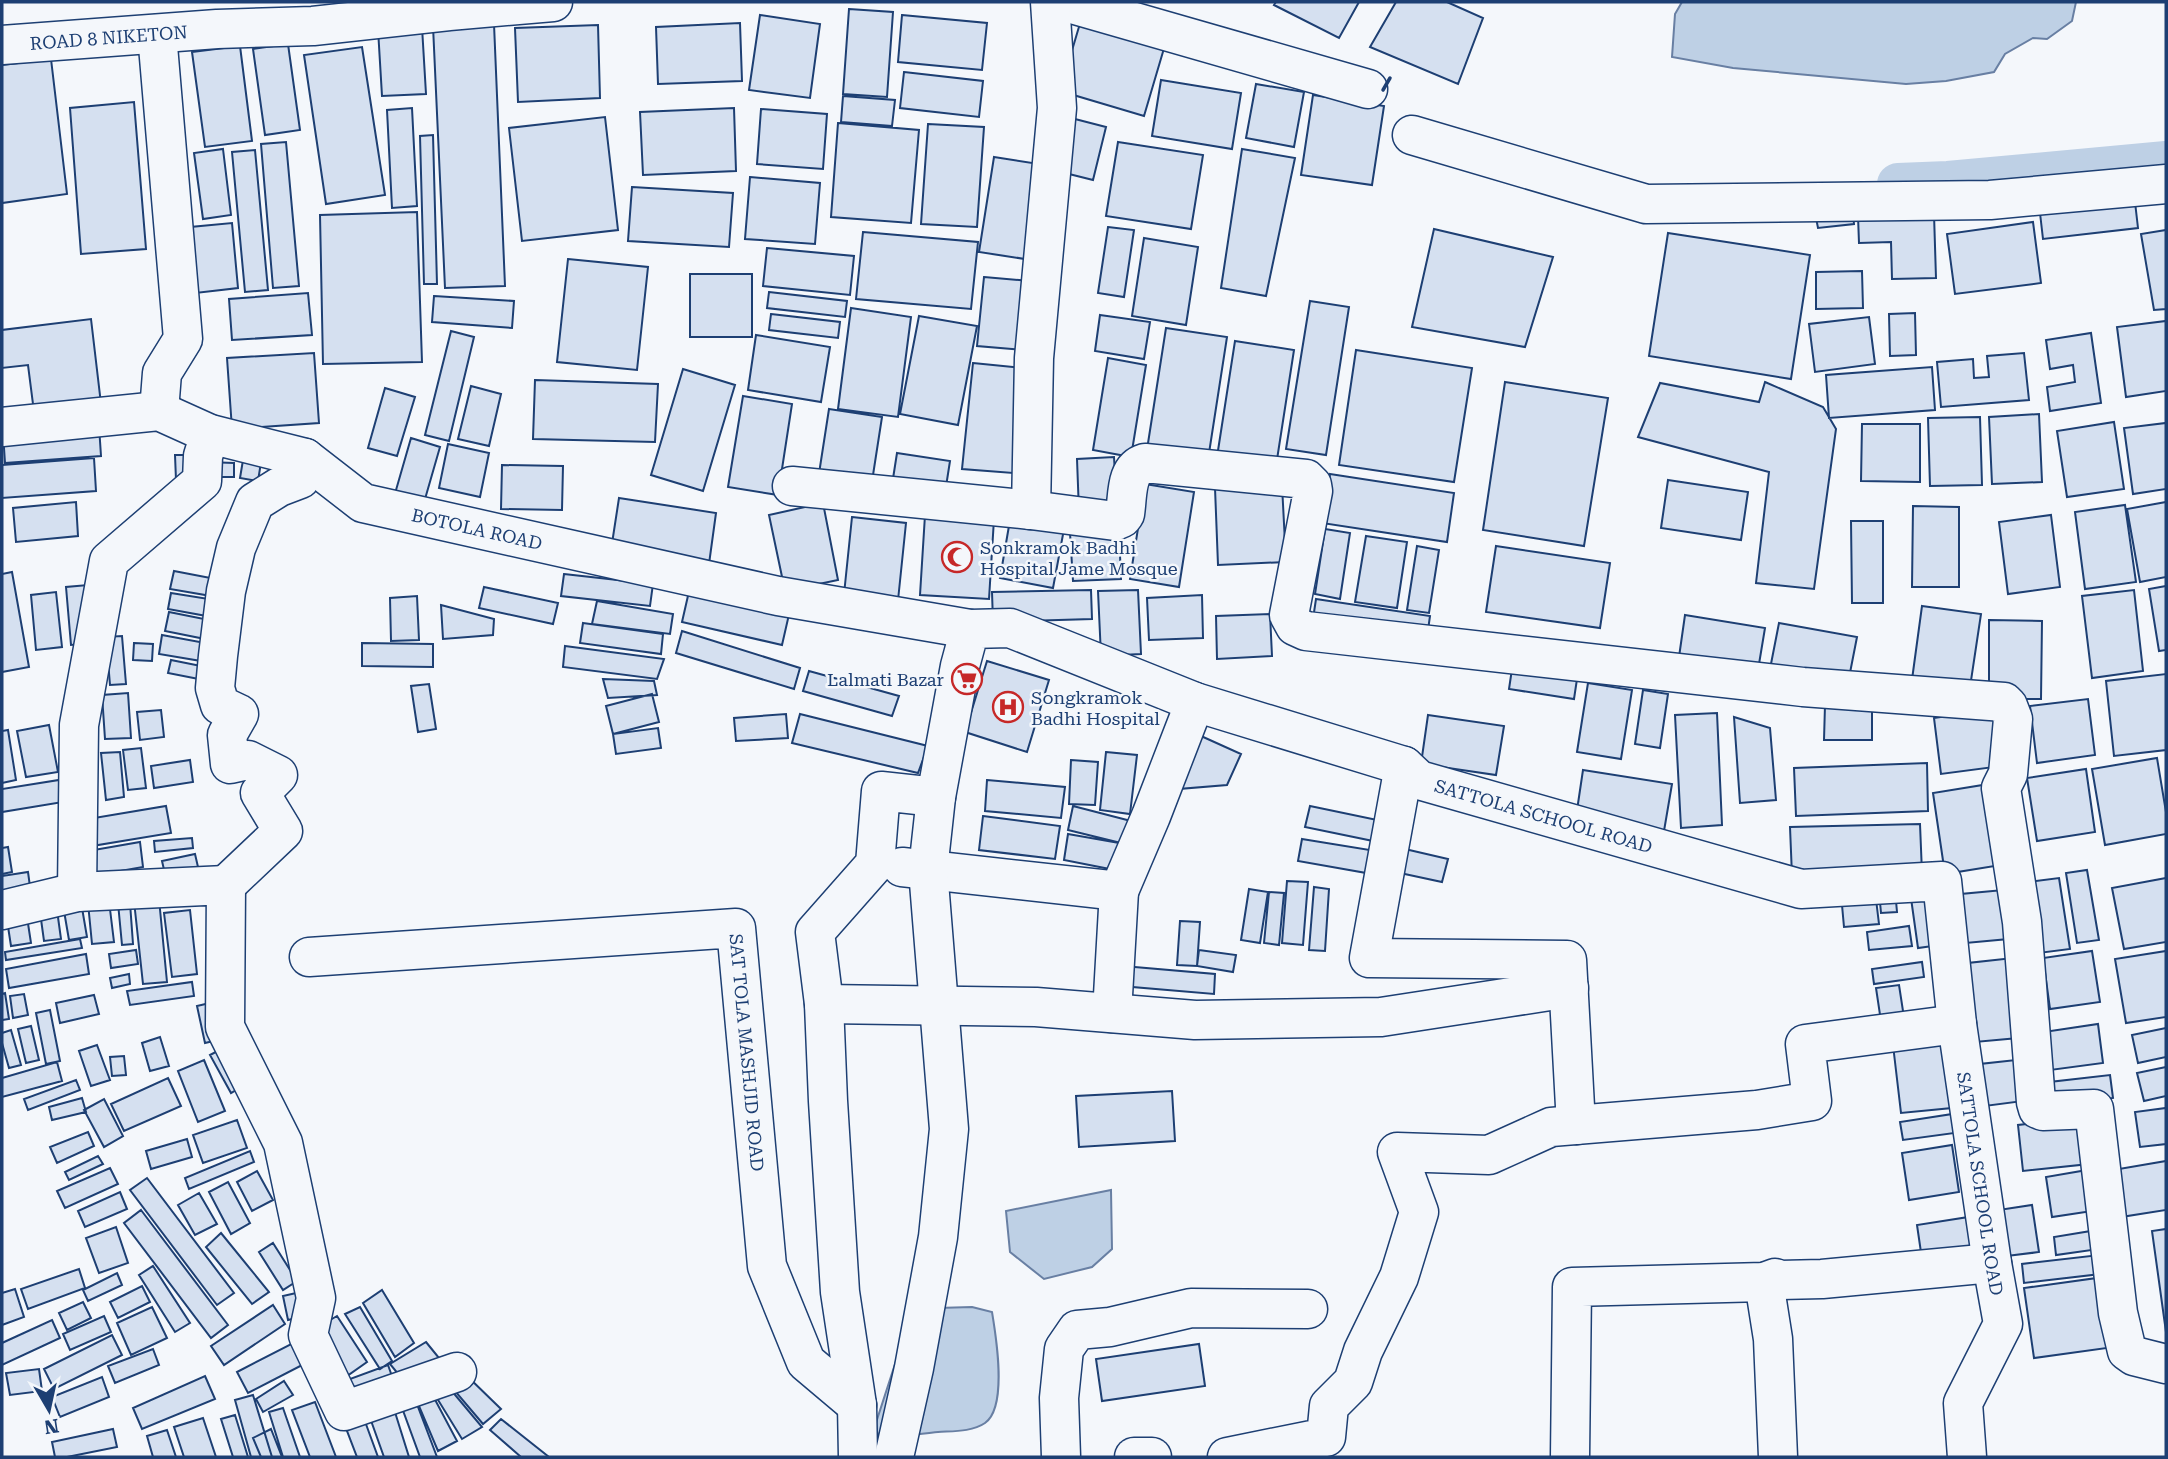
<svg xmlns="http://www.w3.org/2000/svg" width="2168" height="1459" font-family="'Roboto Serif',serif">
	<rect width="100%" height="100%" fill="#f4f7fb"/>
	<path fill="#bed0e5" stroke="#687fa3" stroke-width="2" d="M1682,2H2076L2072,21L2047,39L2033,38L2005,54L1994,72L1946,81L1906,84L1733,68L1672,57L1675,14Z
		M1111,1190L1112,1249L1092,1267L1044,1279L1010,1252L1006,1211Z
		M972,1307L992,1312C996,1336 1008,1407 985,1423C972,1432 953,1431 938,1432C915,1434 895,1440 873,1432L897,1358L937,1308Z"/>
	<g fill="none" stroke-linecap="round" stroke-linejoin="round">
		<path stroke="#bed0e5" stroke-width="42" d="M1898,184L1948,182L2166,162"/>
	</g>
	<path fill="#d5e0f0" stroke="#1d3f73" stroke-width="2" d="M1276,2H1359L1339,38L1274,5Z
		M1396,2H1447L1483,18L1458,84L1370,47Z
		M849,9L893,12L887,97L843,94Z
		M760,15L820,24L810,98L749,90Z
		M902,15L987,23L982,70L898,62Z
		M1081,20L1165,45L1144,116L1060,91Z
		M740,23L742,81L658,84L656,27Z
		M494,24L505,286L445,288L433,26Z
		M598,25L600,98L518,102L515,28Z
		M422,27L426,94L382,96L378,29Z
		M288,44L300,130L265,135L253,49Z
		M240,46L252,141L205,147L192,52Z
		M362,47L385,195L326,204L304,55Z
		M51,59L67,194L2,203V65Z
		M904,72L983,81L979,117L900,108Z
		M1161,80L1241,93L1232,149L1152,136Z
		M1256,84L1304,92L1294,147L1246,138Z
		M1313,95L1384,106L1372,185L1301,175Z
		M843,96L895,100L892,126L841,122Z
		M134,102L146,249L81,254L70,108Z
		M412,108L417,206L392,208L387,110Z
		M734,108L736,171L643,175L640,112Z
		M761,109L827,114L823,169L757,164Z
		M605,117L618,230L522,241L509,128Z
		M1075,119L1106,127L1093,180L1061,172Z
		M838,123L919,130L911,223L831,217Z
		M928,124L984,127L977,227L921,224Z
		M433,135L437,284H424L420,136Z
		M286,142L299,286L273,288L261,144Z
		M1118,142L1203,155L1191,229L1106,216Z
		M223,149L231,215L203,219L194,153Z
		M1242,149L1295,158L1266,296L1221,288Z
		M255,150L268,290L245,292L232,152Z
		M994,157L1039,164L1025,259L979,252Z
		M750,177L820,183L815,244L745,239Z
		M632,187L733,193L729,247L628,241Z
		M2135,202L2138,228L2043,239L2040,213Z
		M417,212L422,362L323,364L320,215Z
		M1853,214L1854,224L1818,228L1816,218Z
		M1934,214L1936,278L1892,279L1891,242L1859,243L1858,216Z
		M2033,222L2041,283L1955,294L1947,234Z
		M232,223L238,288L187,294L180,228Z
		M1108,227L1134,230L1124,297L1098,293Z
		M1434,229L1553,257L1525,347L1412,327Z
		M2166,230V309L2154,310L2141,234Z
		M863,232L978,242L971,309L856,299Z
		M1668,233L1810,255L1791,379L1649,356Z
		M1144,238L1198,247L1186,325L1132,316Z
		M767,248L854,256L850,295L763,286Z
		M568,259L648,267L637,370L557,362Z
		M1862,271L1863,308L1816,309V272Z
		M690,274H752V337H690Z
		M984,277L1031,281L1024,350L977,346Z
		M769,292L847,301L845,317L767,308Z
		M308,293L312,335L232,340L229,299Z
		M434,296L514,301L512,328L432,322Z
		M1310,301L1349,307L1326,455L1286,449Z
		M851,308L911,317L898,417L838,409Z
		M1915,313L1916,355L1890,356L1889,314Z
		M771,314L840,322L838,338L769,330Z
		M1100,315L1150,322L1144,359L1095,351Z
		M919,316L977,326L958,425L900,414Z
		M1869,317L1875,364L1815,372L1809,324Z
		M91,319L101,404L34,412L28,365L2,368V330Z
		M2166,321V391L2126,397L2117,327Z
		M1166,328L1227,337L1207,466L1146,456Z
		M451,331L474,337L449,441L425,435Z
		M2091,333L2101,403L2050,411L2047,387L2075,382L2073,365L2050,369L2046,340Z
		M756,335L830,347L821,402L748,390Z
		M1235,341L1294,350L1276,466L1217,457Z
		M1356,350L1472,368L1454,482L1339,465Z
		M314,353L319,423L232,429L227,358Z
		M2024,353L2029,400L1941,407L1937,362L1973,359L1974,378L1989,377L1987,356Z
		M1108,358L1146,365L1131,457L1093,450Z
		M973,363L1023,368L1013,473L962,469Z
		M1932,367L1935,410L1829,418L1826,375Z
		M683,369L735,385L703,491L651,475Z
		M535,380L658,384L655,442L533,439Z
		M1505,382L1608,398L1584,546L1483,530Z
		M1765,382L1823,407L1836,429L1814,589L1756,583L1769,472L1638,437L1660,383L1759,402Z
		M471,386L501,394L489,446L458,439Z
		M385,388L415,397L397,456L368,448Z
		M743,396L792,404L778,495L728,487Z
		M829,409L882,417L871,488L818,480Z
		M2039,414L2042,482L1992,484L1989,417Z
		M1980,417L1982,485L1930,486L1928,418Z
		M2114,422L2124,489L2067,497L2057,431Z
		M2166,423V489L2133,494L2124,428Z
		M1862,424H1920V482L1861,481Z
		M99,426L101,456L5,463L3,433Z
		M411,438L440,447L423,506L394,497Z
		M448,444L489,453L480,497L439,488Z
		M897,453L950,461L945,493L892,485Z
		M244,454L262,456L258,481L240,478Z
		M175,455H194L195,479L176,480Z
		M1114,457L1117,510L1079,512L1077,459Z
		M94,458L96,491L2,498V465Z
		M207,462L234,463V477H206Z
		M502,465L563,466L562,510L501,509Z
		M1330,474L1454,493L1447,542L1322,523Z
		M1668,480L1748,492L1741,540L1661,528Z
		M1145,484L1194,492L1179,587L1130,579Z
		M1282,485L1286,562L1218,565L1215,488Z
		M619,498L716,513L709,564L611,550Z
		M76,502L78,536L16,542L13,508Z
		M2166,502V577L2140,582L2127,509Z
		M823,503L838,580L785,591L769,515Z
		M2125,505L2136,582L2085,589L2075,512Z
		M1913,506L1959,507V587H1912Z
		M925,515L994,519L989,599L920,595Z
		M2051,515L2060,587L2008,594L1999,522Z
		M852,517L906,523L897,610L843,604Z
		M1010,520L1064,529L1053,588L1000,578Z
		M1851,521H1883V603H1852Z
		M1325,529L1350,533L1340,599L1315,594Z
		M1119,531L1121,579L1073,581L1070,533Z
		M1366,536L1407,542L1397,608L1355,602Z
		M1417,546L1439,550L1429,613L1407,610Z
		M1496,546L1610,563L1600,628L1486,612Z
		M174,571L221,580L217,597L170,589Z
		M12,572L29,667L2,672V574Z
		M564,574L653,584L650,606L561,596Z
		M88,585L93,643L71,645L66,587Z
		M2166,586V650L2159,651L2149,589Z
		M484,587L558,603L553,624L479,608Z
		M690,587L790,610L782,645L682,622Z
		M1091,590L1092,619L993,622L992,592Z
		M1138,590L1141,654L1101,656L1098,591Z
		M2134,590L2143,671L2092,678L2082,596Z
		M56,592L62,647L36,650L31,595Z
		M171,593L215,600L212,617L168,609Z
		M1202,595L1203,638L1149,640L1147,598Z
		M417,596L419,640L391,641L390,598Z
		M1316,599L1430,616L1427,637L1313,619Z
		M597,601L673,614L670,634L592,624Z
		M441,605L494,619L493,635L443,639Z
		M1922,606L1981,614L1969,694L1911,687Z
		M169,612L219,622L215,641L165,631Z
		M1270,614L1272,656L1217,659L1216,616Z
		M1685,615L1765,628L1757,676L1678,664Z
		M1989,620L2042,621L2041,699H1989Z
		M583,623L663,634L661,654L580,643Z
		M1779,623L1857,637L1848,683L1770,669Z
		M682,631L800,668L794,689L676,653Z
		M162,635L216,645L213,663L159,654Z
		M122,636L126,684L110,685L106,637Z
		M134,643L153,644L152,661L133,660Z
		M362,643L433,644V667L362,666Z
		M565,646L664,659L657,679L563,667Z
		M171,660L211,668L209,681L168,673Z
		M987,661L1049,680L1027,752L965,732Z
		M1512,669L1577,679L1574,699L1509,689Z
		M809,671L899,696L892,716L803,691Z
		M2166,674V750L2114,756L2106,681Z
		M603,679L654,681L657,695L608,698Z
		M1588,683L1632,690L1621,759L1577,752Z
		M429,684L436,729L418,732L411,686Z
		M1643,690L1668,694L1660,748L1635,744Z
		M128,693L131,738L105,739L102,695Z
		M652,694L659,722L613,734L606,706Z
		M2088,699L2095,755L2037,763L2030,706Z
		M1825,705H1872V740H1824Z
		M1994,709L2002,766L1941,774L1934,718Z
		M161,710L164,737L140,740L137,712Z
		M1717,713L1722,825L1681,828L1675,715Z
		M786,714L788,738L736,741L734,718Z
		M800,714L928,746L918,773L792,743Z
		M1428,715L1504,726L1496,775L1421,764Z
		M1734,717L1770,728L1776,800L1740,803Z
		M49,725L58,772L26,777L17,731Z
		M658,728L661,748L616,754L613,734Z
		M8,730L16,780L2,783V731Z
		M1201,736L1241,754L1227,785L1178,789Z
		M141,748L146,788L128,790L123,750Z
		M120,752L124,797L106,800L101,753Z
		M1106,752L1137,755L1130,814L1100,810Z
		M2157,758L2166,812V834L2105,845L2092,769Z
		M190,760L193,782L154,788L151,766Z
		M1071,760L1098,762L1095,805L1069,804Z
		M1927,763L1928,811L1796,816L1794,768Z
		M2086,769L2095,832L2037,841L2027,778Z
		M1583,770L1672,784L1664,831L1576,817Z
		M59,780L63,802L2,812V789Z
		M987,780L1065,787L1061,818L985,811Z
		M1989,784L2001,865L1945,874L1933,793Z
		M166,806L171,833L92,846L88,819Z
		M1073,806L1131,821L1125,844L1068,830Z
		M1310,806L1382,821L1378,842L1305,827Z
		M983,816L1060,826L1055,859L979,850Z
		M1920,824L1922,873L1792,876L1790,827Z
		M1068,834L1125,844L1120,871L1064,860Z
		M192,838L193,848L155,852L154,841Z
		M1302,839L1376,851L1372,874L1298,861Z
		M140,842L143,867L92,876L88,851Z
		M1392,846L1448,859L1442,882L1386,870Z
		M8,847L12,872L2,874V848Z
		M195,854L198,867L165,874L162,861Z
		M2087,870L2099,940L2077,943L2066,873Z
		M28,872L32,901L2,906V876Z
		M2059,878L2070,949L2039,953L2028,882Z
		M2166,878V942L2124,949L2112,888Z
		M1287,881L1308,882L1303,945L1282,943Z
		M1314,887L1329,889L1325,951L1309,950Z
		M1933,888L1940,945L1918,948L1910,891Z
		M1249,889L1268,892L1260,943L1241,940Z
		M2014,889L2019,938L1955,944L1950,895Z
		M1895,890L1897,912L1881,913L1879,891Z
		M1875,891L1879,924L1844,927L1841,894Z
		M1269,892L1284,893L1279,945L1264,943Z
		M159,899L167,982L143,984L134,901Z
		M109,901L114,942L92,944L88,903Z
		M81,902L87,937L69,940L63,905Z
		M118,903H130L133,944L122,945Z
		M57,910L61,939L44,941L40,912Z
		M190,910L197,974L172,977L164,913Z
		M27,917L31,943L11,946L7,920Z
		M1180,921L1200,922L1197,966L1177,965Z
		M1909,926L1912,946L1869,950L1867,932Z
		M80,939L82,948L6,960L5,952Z
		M136,950L138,964L111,968L109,954Z
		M1199,950L1236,955L1233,972L1197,966Z
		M2092,951L2100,1002L2050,1009L2043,958Z
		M2166,951V1017L2126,1023L2115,959Z
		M86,954L89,974L9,988L6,969Z
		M2022,957L2029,1037L1975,1042L1968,963Z
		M1922,962L1924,977L1874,984L1872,969Z
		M1123,966L1215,974L1214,994L1121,986Z
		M129,974L130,984L112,988L110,978Z
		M192,982L194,996L130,1005L127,991Z
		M1899,985L1905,1024L1882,1028L1876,988Z
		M5,993L9,1019L2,1020V994Z
		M24,994L28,1015L13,1018L10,996Z
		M94,995L99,1014L60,1023L56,1003Z
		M214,1002L222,1039L205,1043L197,1006Z
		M50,1010L60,1061L46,1064L36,1013Z
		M2098,1024L2103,1063L2043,1071L2037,1033Z
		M31,1026L39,1060L26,1063L18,1029Z
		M2166,1028V1057L2138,1063L2132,1035Z
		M11,1030L21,1065L9,1068L2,1043V1033Z
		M160,1037L169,1066L150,1071L142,1043Z
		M1953,1038L1962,1107L1901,1113L1893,1045Z
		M97,1045L110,1080L91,1086L79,1051Z
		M227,1046L248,1083L231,1093L210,1055Z
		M124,1056L126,1075L112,1076L110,1057Z
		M2025,1059L2031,1100L1985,1106L1980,1064Z
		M204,1060L225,1111L198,1122L178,1071Z
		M57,1062L62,1081L2,1097V1078Z
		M2166,1067V1096L2144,1101L2137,1073Z
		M2110,1075L2113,1098L2044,1107L2041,1083Z
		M168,1078L181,1106L124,1131L111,1104Z
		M76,1080L80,1090L28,1110L24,1099Z
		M1172,1091L1175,1141L1079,1147L1076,1096Z
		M82,1098L86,1112L52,1120L49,1107Z
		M104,1099L123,1136L104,1147L84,1110Z
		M2166,1108V1144L2140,1147L2135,1112Z
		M1959,1113L1962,1132L1903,1140L1900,1122Z
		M2084,1118L2089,1164L2023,1171L2018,1125Z
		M237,1120L247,1148L203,1163L193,1135Z
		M88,1132L94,1146L57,1163L50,1147Z
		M187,1139L192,1157L151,1169L146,1151Z
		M1952,1145L1959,1192L1909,1200L1902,1153Z
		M250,1151L254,1162L189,1189L185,1178Z
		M98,1156L103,1164L69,1180L65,1172Z
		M2166,1161V1210L2121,1217L2113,1170Z
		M110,1168L118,1184L65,1208L57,1191Z
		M2093,1169L2099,1210L2052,1217L2046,1177Z
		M257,1171L273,1200L252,1211L237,1182Z
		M147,1178L234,1293L217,1305L130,1190Z
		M228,1182L250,1223L231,1234L209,1192Z
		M120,1192L127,1209L85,1227L78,1211Z
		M199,1193L217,1224L195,1235L178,1205Z
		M2032,1205L2039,1252L1999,1257L1992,1211Z
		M141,1210L228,1325L211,1338L124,1223Z
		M1975,1216L1981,1258L1923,1266L1917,1225Z
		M116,1227L128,1263L99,1273L86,1238Z
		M2166,1229V1332L2152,1231Z
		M2097,1230L2099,1249L2056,1255L2054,1237Z
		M221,1233L269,1292L252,1304L206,1247Z
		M273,1243L297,1281L283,1290L259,1252Z
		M2108,1254L2109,1273L2024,1283L2022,1264Z
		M153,1266L190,1323L175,1332L139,1275Z
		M79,1269L85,1288L28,1309L21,1289Z
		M117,1273L122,1285L88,1301L83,1290Z
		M2097,1278L2107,1348L2034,1358L2024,1288Z
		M142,1286L150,1302L118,1318L110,1302Z
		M15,1289L24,1317L2,1325V1293Z
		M382,1290L414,1343L395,1357L363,1303Z
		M305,1291L310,1315L288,1320L283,1296Z
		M83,1302L91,1318L67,1330L59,1313Z
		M273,1305L285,1324L224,1365L211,1346Z
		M152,1307L167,1338L131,1355L117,1323Z
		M360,1307L392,1361L380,1369L345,1314Z
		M104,1316L111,1332L70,1350L63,1334Z
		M337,1316L367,1362L347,1376L313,1330Z
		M52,1320L60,1338L2,1365V1343Z
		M112,1335L122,1355L54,1389L44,1369Z
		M299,1340L310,1361L248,1393L237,1372Z
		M426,1342L439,1358L403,1380L390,1364Z
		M1199,1344L1205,1386L1102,1401L1096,1359Z
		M153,1349L159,1365L115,1383L108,1366Z
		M388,1365L394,1382L346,1400L339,1383Z
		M39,1369L42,1391L10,1395L6,1373Z
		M464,1373L501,1409L483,1424L449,1384Z
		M205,1376L215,1399L142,1429L133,1408Z
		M102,1377L109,1397L60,1417L52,1397Z
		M284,1381L293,1395L263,1412L256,1399Z
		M446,1384L482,1427L462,1439L435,1395Z
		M432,1394L457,1441L438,1451L416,1399Z
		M253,1395L272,1457H251L235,1400Z
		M415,1399L437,1457H420L401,1405Z
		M315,1402L336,1457H310L292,1410Z
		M283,1408L300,1457H283L269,1412Z
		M394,1409L409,1457H384L369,1415Z
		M235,1415L248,1457H233L221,1419Z
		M363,1416L378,1457H357L344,1423Z
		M203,1418L216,1457H184L174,1427Z
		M501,1419L549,1457H521L490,1430Z
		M113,1429L117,1447L67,1457H55L52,1442Z
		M271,1429L282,1457H261L253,1438Z
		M167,1430L176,1457H153L147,1436Z"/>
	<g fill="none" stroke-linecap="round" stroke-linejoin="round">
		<g stroke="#1d3f73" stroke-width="41">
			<g id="minor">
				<path d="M1065,2L1368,89"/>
				<path d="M157,34L183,339L162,373L159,411"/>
				<path id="s1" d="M2,45L217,29L313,26L449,11L553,2"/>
				<path d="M1412,135L1646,204L1990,200L2166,184"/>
				<path id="s2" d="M2,427L159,411L210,434L305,458L363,503L778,596L970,629"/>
				<path d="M792,486L1031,510L1115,521L1122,518L1125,514C1128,495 1125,469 1145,463L1306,479L1312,485L1313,491L1289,615L1295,626L1306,631L1803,687L2004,702L2008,706L2013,719L2008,774L2001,788L2022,922L2036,1102L2038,1109L2043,1111L2094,1109L2118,1313L2127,1351L2134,1356L2166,1364"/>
				<path d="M1031,510L1034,358L1057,108L1050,2"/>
				<path d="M1404,766L1369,958L1567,960L1576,1125"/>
				<path d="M902,867L1119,891L1151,816L1195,702"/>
				<path d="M226,885L283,831L260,793L278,775L248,760L230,764L227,735L239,714L220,705L215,688L218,656L226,591L236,548L255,502L279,487L300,479L305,458"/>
				<path d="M77,892L79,725L109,561L202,481L203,456L210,434"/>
				<path d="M2,910L77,892L226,885L225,1027L283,1143L316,1298L308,1335L344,1411L457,1372"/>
				<path id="s3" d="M309,957L736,928L767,1266L806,1362L857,1405"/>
				<path d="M824,1004L1036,1007L1195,1020L1381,1017L1569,988"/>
				<path d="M1112,1013L1119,891"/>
				<path d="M1764,1282L1773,1339L1778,1457"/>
				<path id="s4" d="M858,1457L857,1405L840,1292L828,1101L824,1004L815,932L875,864L881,791L936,797L960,666L970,629L1010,628L1195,702L1404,766L1419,780L1801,889L1942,881L1957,1024L1992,1263L2003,1324L1963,1403L1967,1457"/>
				<path d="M894,1457L914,1368L938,1237L949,1129L928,870L936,797"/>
				<path d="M1061,1457L1059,1398L1064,1349L1077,1330L1110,1327L1191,1308L1308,1309"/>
				<path d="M1134,1457H1152"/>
				<path d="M1227,1457L1326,1437L1329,1406L1353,1382L1363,1351L1399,1277L1419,1212L1397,1152L1489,1155L1551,1127L1757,1110L1812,1101L1805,1044L1957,1024"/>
				<path d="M1570,1457L1572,1287L1764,1282L1775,1278L1780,1280L1822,1279L1992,1263"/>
			</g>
		</g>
		<use href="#minor" stroke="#f4f7fb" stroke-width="38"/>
		<path stroke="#1d3f73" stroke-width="3.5" d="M1383,90L1390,78"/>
	</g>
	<defs>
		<g id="mosque-ring" transform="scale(1.575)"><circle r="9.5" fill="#f4f7fb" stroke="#c62828" stroke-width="1.5"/><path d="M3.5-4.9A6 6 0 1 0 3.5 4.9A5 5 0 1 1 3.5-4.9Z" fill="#c62828"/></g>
		<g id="supermarket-ring" transform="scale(1.575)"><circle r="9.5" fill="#f4f7fb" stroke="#c62828" stroke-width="1.5"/><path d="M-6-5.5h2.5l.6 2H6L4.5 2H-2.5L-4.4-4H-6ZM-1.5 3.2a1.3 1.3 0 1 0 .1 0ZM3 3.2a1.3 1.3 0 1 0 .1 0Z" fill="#c62828"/></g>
		<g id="hospital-ring" transform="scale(1.575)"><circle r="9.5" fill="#f4f7fb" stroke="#c62828" stroke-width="1.5"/><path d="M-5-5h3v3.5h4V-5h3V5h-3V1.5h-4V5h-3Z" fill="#c62828"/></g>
	</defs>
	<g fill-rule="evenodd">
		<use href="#mosque-ring" x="957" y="557"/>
		<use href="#supermarket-ring" x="967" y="679"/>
		<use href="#hospital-ring" x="1008" y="707"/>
	</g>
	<g text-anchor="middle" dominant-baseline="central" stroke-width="5" stroke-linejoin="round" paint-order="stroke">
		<g font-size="18" fill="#1d3f73" stroke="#f4f7fb">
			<text stroke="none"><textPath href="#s1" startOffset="107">ROAD 8 NIKETON</textPath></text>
			<text stroke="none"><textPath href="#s2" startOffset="502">BOTOLA ROAD</textPath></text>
			<text stroke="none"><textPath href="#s4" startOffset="1526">SATTOLA SCHOOL ROAD</textPath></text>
			<text stroke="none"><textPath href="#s3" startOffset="553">SAT TOLA MASHJID ROAD</textPath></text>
			<text stroke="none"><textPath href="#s4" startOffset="2240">SATTOLA SCHOOL ROAD</textPath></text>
		</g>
		<g font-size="18" fill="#1d3f73" stroke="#f4f7fb" text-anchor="start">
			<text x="980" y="547">Sonkramok Badhi<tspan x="980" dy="21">Hospital Jame Mosque</tspan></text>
			<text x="944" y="679" text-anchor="end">Lalmati Bazar</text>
			<text x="1031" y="697">Songkramok<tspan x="1031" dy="21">Badhi Hospital</tspan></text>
		</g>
	</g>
	<rect width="2168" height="1459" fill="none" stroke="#1d3f73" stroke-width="7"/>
	<g transform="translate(49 1410) rotate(171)" stroke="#f4f7fb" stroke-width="5" paint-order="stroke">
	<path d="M0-5L12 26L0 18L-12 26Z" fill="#1d3f73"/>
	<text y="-10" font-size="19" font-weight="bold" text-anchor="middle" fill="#1d3f73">N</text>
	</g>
</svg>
